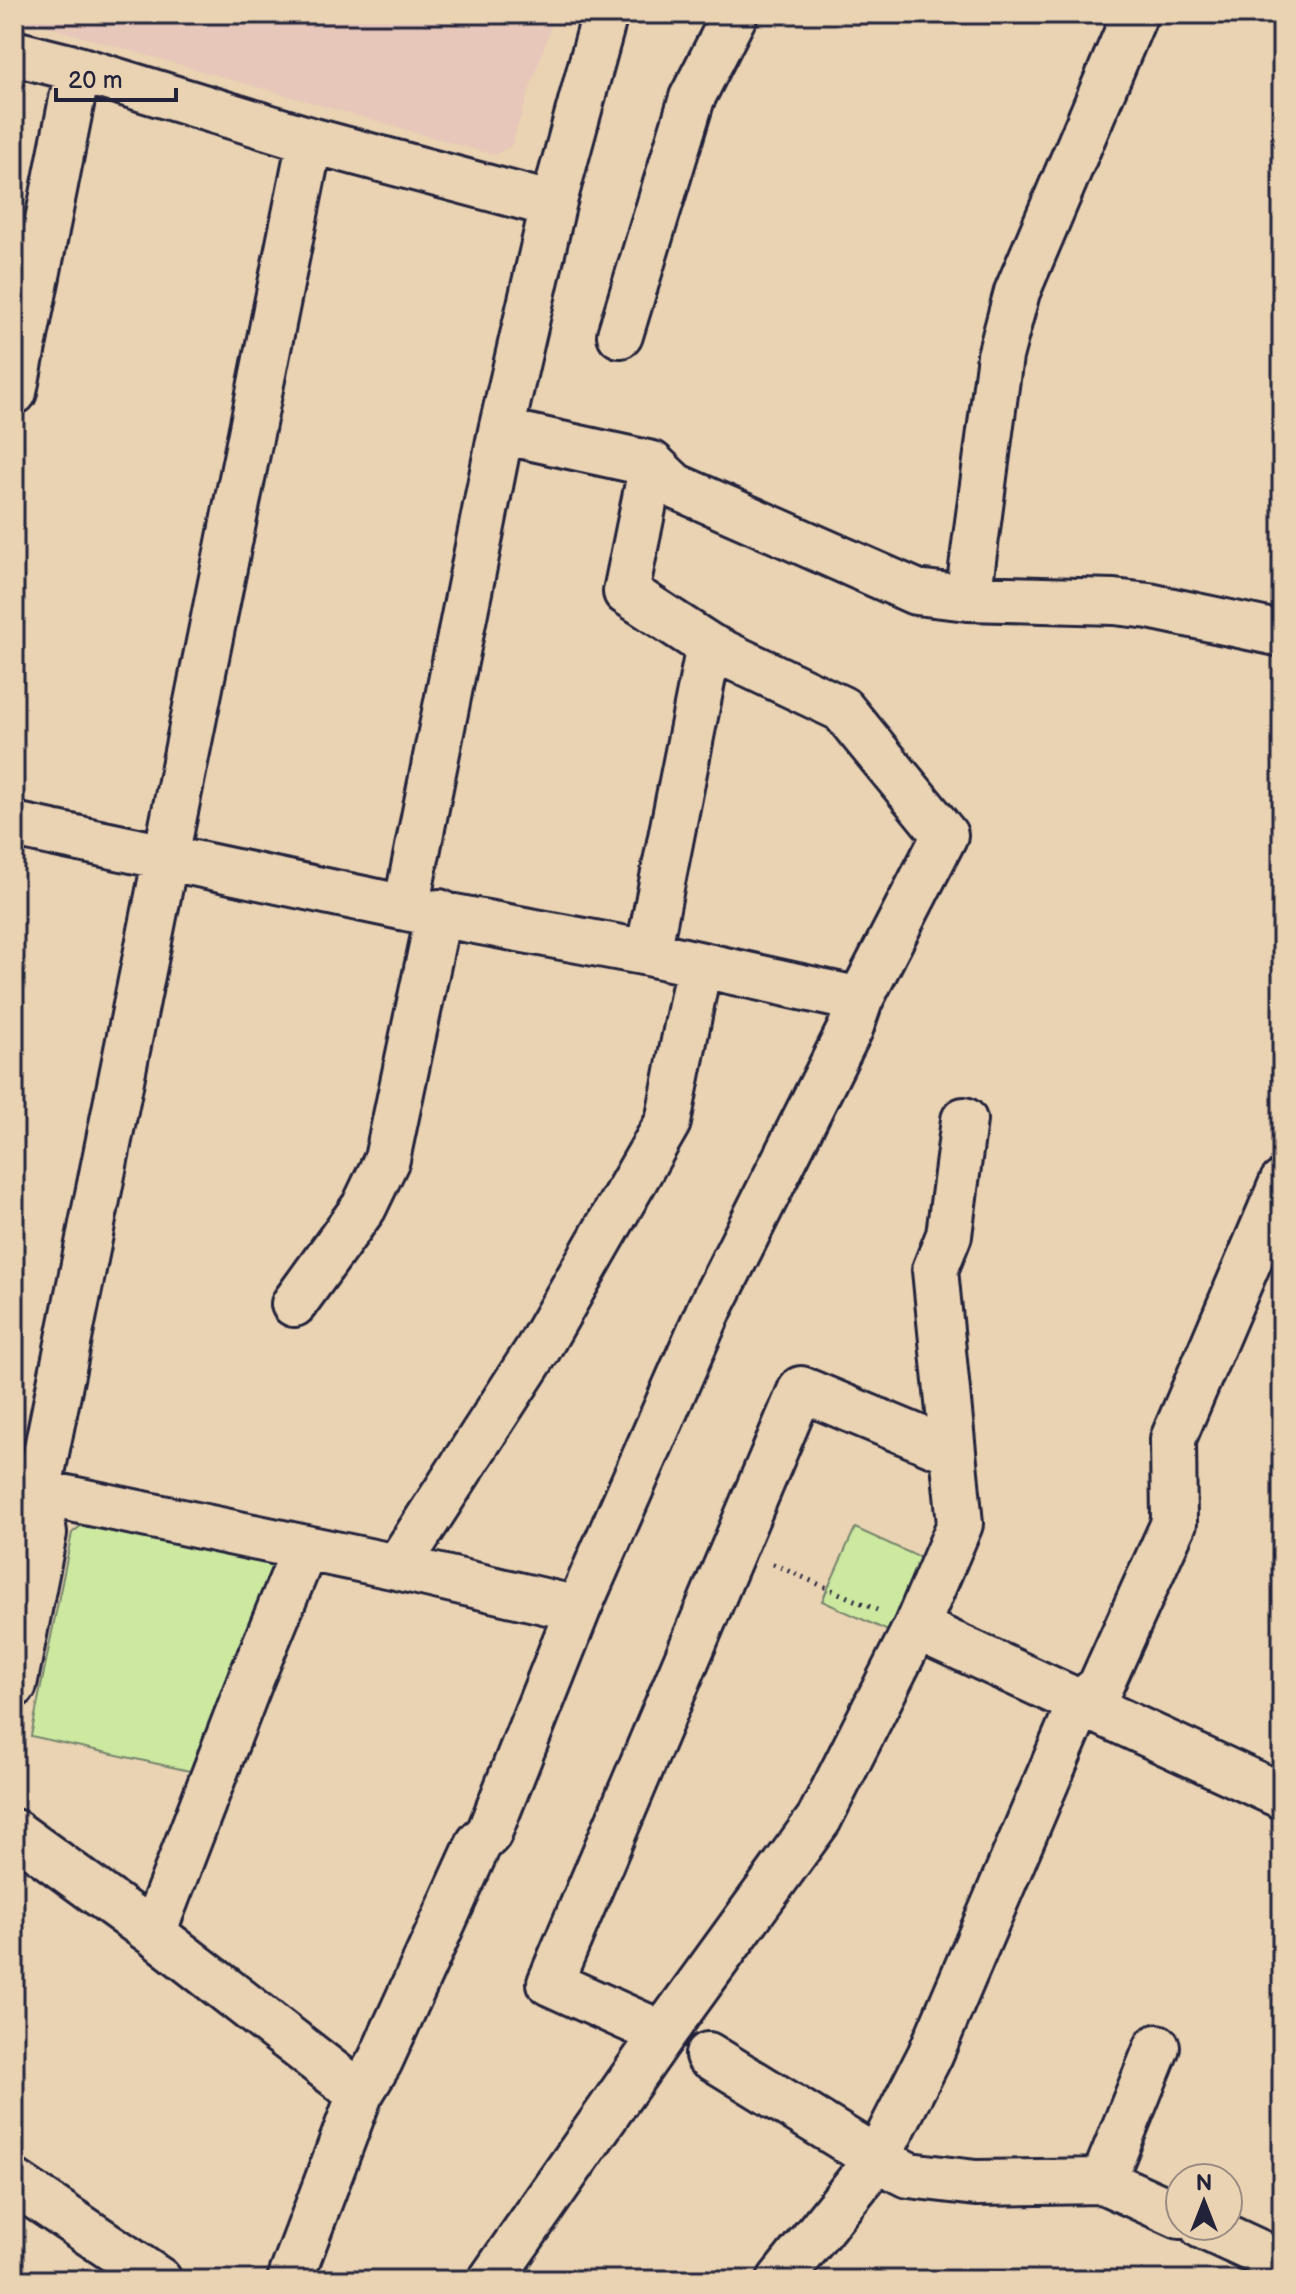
<svg xmlns="http://www.w3.org/2000/svg" width="1296" height="2294" font-family="'Balsamiq Sans',sans-serif">
	<rect width="100%" height="100%" fill="#ead3b3"/>
	<filter id="ink" filterUnits="userSpaceOnUse"><feTurbulence type="fractalNoise" baseFrequency=".0125" numOctaves="2"/><feDisplacementMap in="SourceGraphic" scale="16" xChannelSelector="R" yChannelSelector="G"/><feConvolveMatrix kernelMatrix="1 2 1 2 8 2 1 2 1" color-interpolation-filters="sRGB"/></filter>
	<g filter="url(#ink)">
		<path fill="#e6c7b9" d="M14,14H555L511,146L494,155L14,17Z"/>
		<path fill="#cde9a0" stroke="#78866e" stroke-width="2" d="M94,1522L268,1559L277,1577L199,1773L31,1736L72,1533L82,1525Z
			M855,1528L923,1559L888,1631L822,1601Z"/>
		<g fill="none" stroke-linecap="round" stroke-linejoin="round">
			<g stroke="#22223b" stroke-width="50">
				<path id="minor" d="M14,53L78,69L310,140L553,205
					M620,335L692,98L735,14
					M14,392L78,69
					M501,431L652,464L675,486L916,592L968,598L1114,602L1149,606L1282,634
					M968,598L1000,356L1017,292L1135,14
					M709,646L842,709L945,835L860,1000
					M14,825L406,908L648,953L860,1000L850,1029L710,1308L578,1609L397,1567L14,1487
					M406,908L501,431L553,205L605,14
					M648,953L709,646L626,592L652,464
					M294,1304L364,1207L387,1159L439,912
					M801,1389L953,1452L960,1524L916,1627L819,1819L663,2034L550,1983Z
					M953,1452L935,1270L949,1235L964,1120
					M397,1567L538,1349L668,1122L699,965
					M916,1627L1282,1796
					M14,1685L44,1533L38,1493L310,140
					M14,1832L153,1933L360,2094L290,2280
					M153,1933L251,1679L305,1548
					M708,2055L877,2159L909,2175L976,2183L1103,2181L1180,2216
					M360,2094L380,2061L479,1843L489,1833L578,1609
					M1103,2181L1157,2047
					M14,2182L159,2280
					M1202,2226L1282,2263
					M491,2280L663,2034
					M780,2280L877,2159L930,2055L1080,1703L1100,1687L1174,1523L1173,1439L1282,1183"/>
			</g>
			<path stroke="#22223b" stroke-width="5" stroke-dasharray="2 6" stroke-linecap="butt" d="M773,1564L877,1610"/>
			<use href="#minor" stroke="#ead3b3" stroke-width="44"/>
		</g>
	</g>
	<rect width="1296" height="2294" fill="none" stroke="#ead3b3" stroke-width="48"/>
	<rect x="24" y="24" width="1248" height="2246" fill="none" stroke="#22223b" stroke-width="3" filter="url(#ink)"/>
	<g transform="translate(1204 2202)"><circle r="38" fill="#ead3b3" stroke="#9a8c83" stroke-width="2"/>
	<path d="M0-6L14 30L0 20L-14 30Z" fill="#22223b"/>
	<text y="-12" font-size="22" font-weight="bold" text-anchor="middle" fill="#22223b">N</text>
	</g>
	<path d="M56 88v12h120v-12" fill="none" stroke="#22223b" stroke-width="4"/>
	<text x="68" y="88" font-size="24" fill="#22223b" stroke="#ead3b3" stroke-width="6" paint-order="stroke">20 m</text>
</svg>
